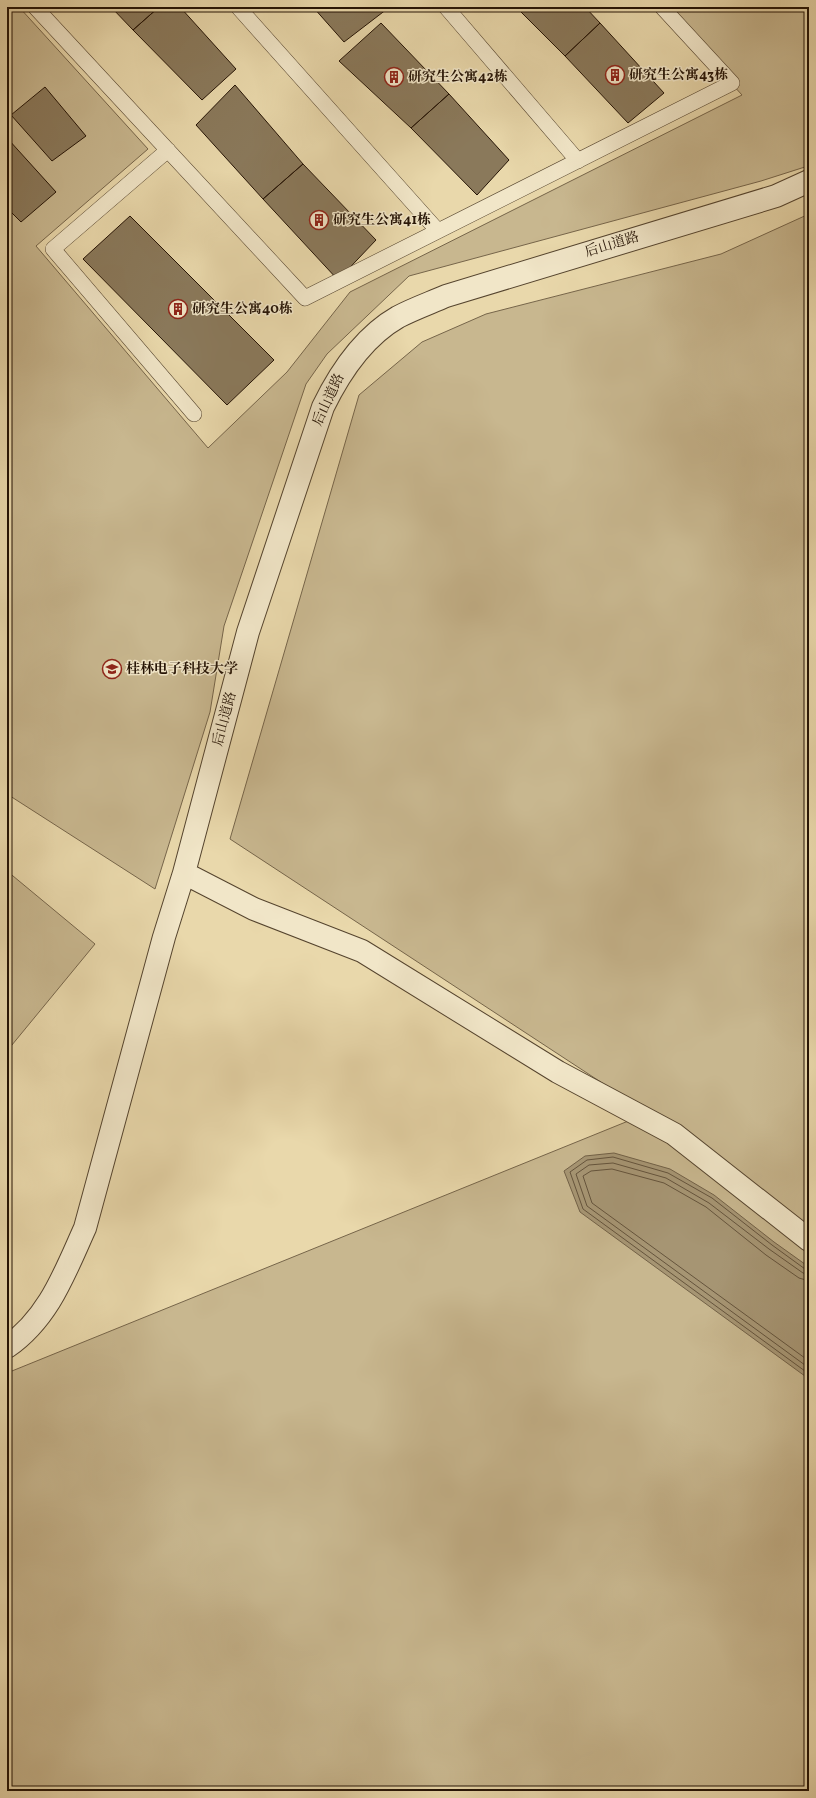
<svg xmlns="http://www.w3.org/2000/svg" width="816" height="1798" font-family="Vollkorn,'Noto Serif SC',serif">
	<rect width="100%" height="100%" fill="#e9d8ab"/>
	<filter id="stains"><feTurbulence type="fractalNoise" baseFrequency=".005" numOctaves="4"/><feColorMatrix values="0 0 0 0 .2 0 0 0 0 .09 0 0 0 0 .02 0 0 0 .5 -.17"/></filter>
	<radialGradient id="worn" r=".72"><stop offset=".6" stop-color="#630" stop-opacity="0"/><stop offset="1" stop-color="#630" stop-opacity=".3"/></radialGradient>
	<path fill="#c8b78f" stroke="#76654a" d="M7,7H19L148,149L36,246L208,448L287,372L350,292L742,95L662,7H809V167L808,166L761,181L409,276L327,354L306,384L224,626L210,712L155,889L7,794Z
		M809,214V1791H7V1373L648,1113L230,839L359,395L422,342L486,314L721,254Z
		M7,871L95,944L7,1051Z"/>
	<path fill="#a69573" stroke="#726147" d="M614,1153L670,1169L714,1195L774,1242L809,1267V1379L580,1212L564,1171L585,1156Z"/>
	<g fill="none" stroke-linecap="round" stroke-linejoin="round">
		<path stroke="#65543c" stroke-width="1" d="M809,1270L805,1269L772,1245L712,1198L668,1173L613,1157L587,1160L570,1172L583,1209L809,1374
			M809,1275L803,1273L769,1249L709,1203L666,1178L613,1163L589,1165L576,1174L587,1206L809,1368
			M809,1281L799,1278L766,1255L706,1207L664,1183L612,1169L591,1171L583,1176L592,1203L809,1361"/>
	</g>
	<path fill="#8a795b" stroke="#241305" d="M111,7H159L133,30Z
		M159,7H180L236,69L202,100L133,30Z
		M313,7H384L387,9L344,42Z
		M516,7H585L600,23L565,56Z
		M381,23L449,94L411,128L339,61Z
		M600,23L664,93L628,123L565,56Z
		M235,85L303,164L263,199L196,125Z
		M45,87L86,136L52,161L11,115Z
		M449,94L509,160L477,195L411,128Z
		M8,139L56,192L21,222L7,208Z
		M303,164L376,240L338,280L263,199Z
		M130,216L274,360L227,405L83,259Z"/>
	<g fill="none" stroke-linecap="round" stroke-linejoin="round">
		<g stroke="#55442e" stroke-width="16">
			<path id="service" d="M35,7L305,298L732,83L662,7
				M238,7L438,231
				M446,7L578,161
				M168,150L53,249L194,414"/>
		</g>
		<g stroke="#55442e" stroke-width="24">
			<path id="minor" d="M184,873L254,909L362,951L558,1072L674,1134L809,1240
				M7,1347C49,1318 65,1272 85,1228L164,937L184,873L248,632L323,407C340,372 363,337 398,317C413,309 430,303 446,296L776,196L809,181"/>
		</g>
		<use href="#service" stroke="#f1e6c8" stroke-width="15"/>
		<use href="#minor" stroke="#f1e6c8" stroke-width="22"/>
	</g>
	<defs>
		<g id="building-ring" transform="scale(1)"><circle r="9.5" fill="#f1e6c8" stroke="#8f2418" stroke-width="1.5"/><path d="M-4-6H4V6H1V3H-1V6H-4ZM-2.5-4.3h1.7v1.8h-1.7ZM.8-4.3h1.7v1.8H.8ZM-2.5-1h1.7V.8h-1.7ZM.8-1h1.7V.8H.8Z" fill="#8f2418"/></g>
		<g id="university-ring" transform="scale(1)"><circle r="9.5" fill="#f1e6c8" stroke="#8f2418" stroke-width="1.5"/><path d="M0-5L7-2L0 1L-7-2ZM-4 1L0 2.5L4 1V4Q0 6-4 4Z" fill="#8f2418"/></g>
	</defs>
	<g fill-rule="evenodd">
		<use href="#building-ring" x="615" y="75"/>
		<use href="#building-ring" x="394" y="77"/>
		<use href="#building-ring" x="319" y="220"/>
		<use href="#building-ring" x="178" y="309"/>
		<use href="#university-ring" x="112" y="669"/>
	</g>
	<g text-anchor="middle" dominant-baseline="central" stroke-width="3" stroke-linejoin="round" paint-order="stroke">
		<g font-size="14" font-weight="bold" fill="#241305" stroke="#f1e6c8" text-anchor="start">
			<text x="629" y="75">研究生公寓43栋</text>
			<text x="408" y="77">研究生公寓42栋</text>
			<text x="333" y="220">研究生公寓41栋</text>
			<text x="192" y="309">研究生公寓40栋</text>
			<text x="126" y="669">桂林电子科技大学</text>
		</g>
		<g font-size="14" fill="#241305" stroke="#f1e6c8">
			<text transform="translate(612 245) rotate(-17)">后山道路</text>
			<text transform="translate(329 400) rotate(-65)">后山道路</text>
			<text transform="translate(225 719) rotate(-75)">后山道路</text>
		</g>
	</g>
	<rect width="816" height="1798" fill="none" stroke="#e9d8ab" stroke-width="24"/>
	<rect x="8" y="8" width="800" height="1782" fill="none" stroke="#241305" stroke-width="2"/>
	<rect x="12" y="12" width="792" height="1774" fill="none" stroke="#241305"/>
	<rect width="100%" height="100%" filter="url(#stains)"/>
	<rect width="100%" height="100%" fill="url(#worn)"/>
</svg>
